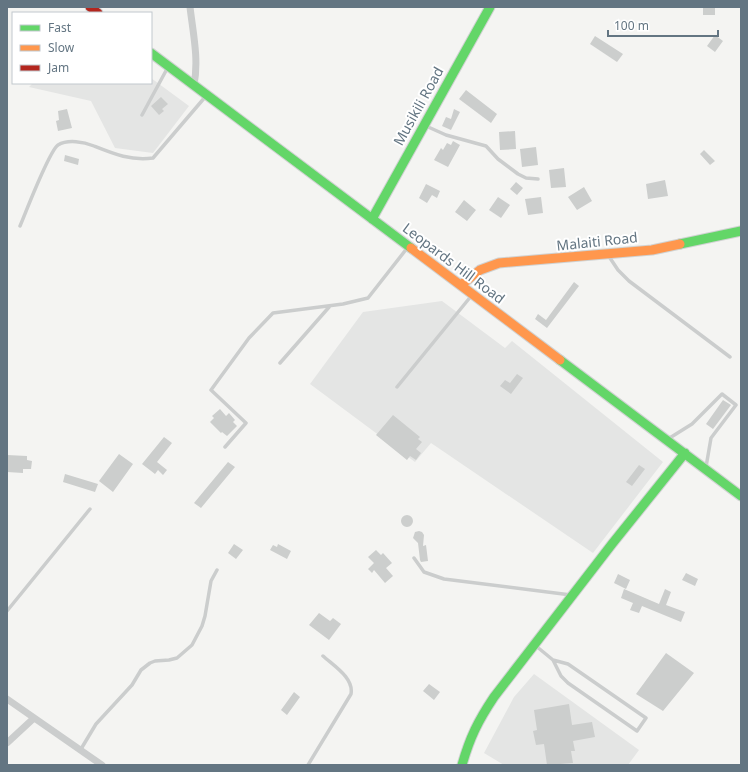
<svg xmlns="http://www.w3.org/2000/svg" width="748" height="772" font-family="'Noto Sans',sans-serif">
	<rect width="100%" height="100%" fill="#f4f4f2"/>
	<path fill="#e4e5e4" d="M151,78L189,106L153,153L115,148L91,101L29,87L33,83H151Z
		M442,301L505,348L512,341L663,462L593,553L431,443L415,462L310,384L363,312Z
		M534,674L639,750L628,765H504L484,753L514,697Z"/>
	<path fill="#cccecd" d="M703,7H715V15H703Z
		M715,35L723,41L715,52L707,46Z
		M595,36L623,54L617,62L590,44Z
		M466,90L497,114L491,123L459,99Z
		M161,97L168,104L162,109L164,111L159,115L151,106Z
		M67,109L72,128L58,131L56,121L59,120L58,111Z
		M454,109L460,112L451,130L442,126L446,117L451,119Z
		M515,131L516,149L500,150L499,132Z
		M453,141L460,145L448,167L434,160L441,148L443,150L447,143L451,145Z
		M536,147L538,165L522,167L520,149Z
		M704,150L715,161L710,165L700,154Z
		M65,155L79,159L78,165L64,161Z
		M564,168L566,187L551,188L549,170Z
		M665,180L668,196L648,199L646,184Z
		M516,182L523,188L517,195L510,189Z
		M426,184L440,191L437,198L432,195L427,203L419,198Z
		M584,187L592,201L577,210L568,197Z
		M498,197L510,205L501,218L489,210Z
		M541,197L543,213L528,215L525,199Z
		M464,200L476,210L467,221L455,212Z
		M574,282L579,286L547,328L535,319L538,314L546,320Z
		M517,374L523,378L511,394L500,386L505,380L510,383Z
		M723,400L731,405L713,429L706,424Z
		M220,409L226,416L229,413L235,420L233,422L237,426L227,436L222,432L221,433L210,422L214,418L212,416Z
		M393,415L420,437L418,439L422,442L416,449L421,453L416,460L410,456L407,460L376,435Z
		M164,437L172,443L157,462L167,470L163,475L158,470L155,474L142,464Z
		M119,454L133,464L113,492L99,481Z
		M7,455L27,456V460L32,461L31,469H23V473L7,472Z
		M228,462L235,467L201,508L194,503Z
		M639,465L645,469L632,486L626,482Z
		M65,474L98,484L95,492L63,482Z
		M401 521a6 6 0 1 1 12 0a6 6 0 1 1-12 0Z
		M419,531L422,532L424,535L423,546L426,545L428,561L421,562L420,560L418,543L413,538L415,532Z
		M234,544L243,550L236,559L228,553Z
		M278,544L291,551L287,559L270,550L273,545L277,547Z
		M376,550L381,555L383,553L392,563L386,568L393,576L385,583L374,570L372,573L368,569L374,563L368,557Z
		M686,573L698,579L695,586L682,580Z
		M618,574L630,580L626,589L614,583Z
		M624,589L659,604L665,589L671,592L666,605L685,612L681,622L642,606L639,613L630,610L633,603L621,598Z
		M319,613L330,621L333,618L341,624L329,640L309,625Z
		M666,653L694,673L663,711L636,694Z
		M429,684L440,692L434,700L423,691Z
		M294,692L300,697L287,715L281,710Z
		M569,704L572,725L592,722L595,737L573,741L575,751H571L573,763L547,765L544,744L536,745L533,731L537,730L534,710Z"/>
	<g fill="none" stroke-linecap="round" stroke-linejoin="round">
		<g stroke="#d0d2d2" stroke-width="11">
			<path id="fast" d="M151,53L411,248
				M372,219L490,7
				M680,244L741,231
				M560,360L741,496
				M462,765C470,737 478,721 494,697L612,544L685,453"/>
		</g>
		<g stroke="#d0d2d2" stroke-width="11">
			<path id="slow" d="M411,248L560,360
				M461,285L480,270L499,263L652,250L680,244"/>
		</g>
		<g stroke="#d0d2d2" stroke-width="11">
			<path id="jam" d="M90,7L98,13"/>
		</g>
		<path stroke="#cbcdcd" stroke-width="3.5" d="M142,115L168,67
			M426,126L446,135L486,146L498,159L518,174L526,178L538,179
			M20,226C26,212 49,151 58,145C68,139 84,142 94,146C114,154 131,161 153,158L206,96
			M608,255L618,270L629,281L730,357
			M280,363L330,306
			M397,387L472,295
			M668,439L692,424L722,394L736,405L711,438L706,467
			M225,447L246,423L211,390L249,338L273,313L343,304L368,298L408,247
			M414,558L424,572L444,579L571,595
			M7,611L90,509
			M536,646L553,660L568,664L646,718L637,731L568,683L561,676L553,660
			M81,749L96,724L132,685L141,670L150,663L155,661L169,660L177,658L192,645L202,626L205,616L211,581L217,570
			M308,765L351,694C354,678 334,666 323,656"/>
		<path stroke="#cbcdcd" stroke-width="7" d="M190,7C193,33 199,59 194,85
			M7,699L102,765
			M7,743L34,718"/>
		<use href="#fast" stroke="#63d668" stroke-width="9"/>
		<use href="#slow" stroke="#ff974d" stroke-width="9"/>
		<use href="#jam" stroke="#b3261e" stroke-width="9"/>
	</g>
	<g text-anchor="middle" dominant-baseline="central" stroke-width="4" stroke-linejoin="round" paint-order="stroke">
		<g font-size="14" fill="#637582" stroke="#fff">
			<text transform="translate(418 106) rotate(-61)">Musikili Road</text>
			<text transform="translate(597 241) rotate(-6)">Malaiti Road</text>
			<text transform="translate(454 263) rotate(37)">Leopards Hill Road</text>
		</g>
	</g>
	<rect width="748" height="772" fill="none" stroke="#637582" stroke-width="16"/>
	<rect x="12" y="12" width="140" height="72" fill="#ffffff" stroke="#c1c8cd"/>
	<rect x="20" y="25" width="20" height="6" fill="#63d668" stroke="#c1c8cd"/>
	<text x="48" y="32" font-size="12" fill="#637582">Fast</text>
	<rect x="20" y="45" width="20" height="6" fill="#ff974d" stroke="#c1c8cd"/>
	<text x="48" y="52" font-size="12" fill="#637582">Slow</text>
	<rect x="20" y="65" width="20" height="6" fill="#b3261e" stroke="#c1c8cd"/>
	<text x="48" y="72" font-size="12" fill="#637582">Jam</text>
	<path d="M608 30v6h110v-6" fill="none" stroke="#637582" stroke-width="2"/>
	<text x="614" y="30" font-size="12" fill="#637582" stroke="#ffffff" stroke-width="3" paint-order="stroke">100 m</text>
</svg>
